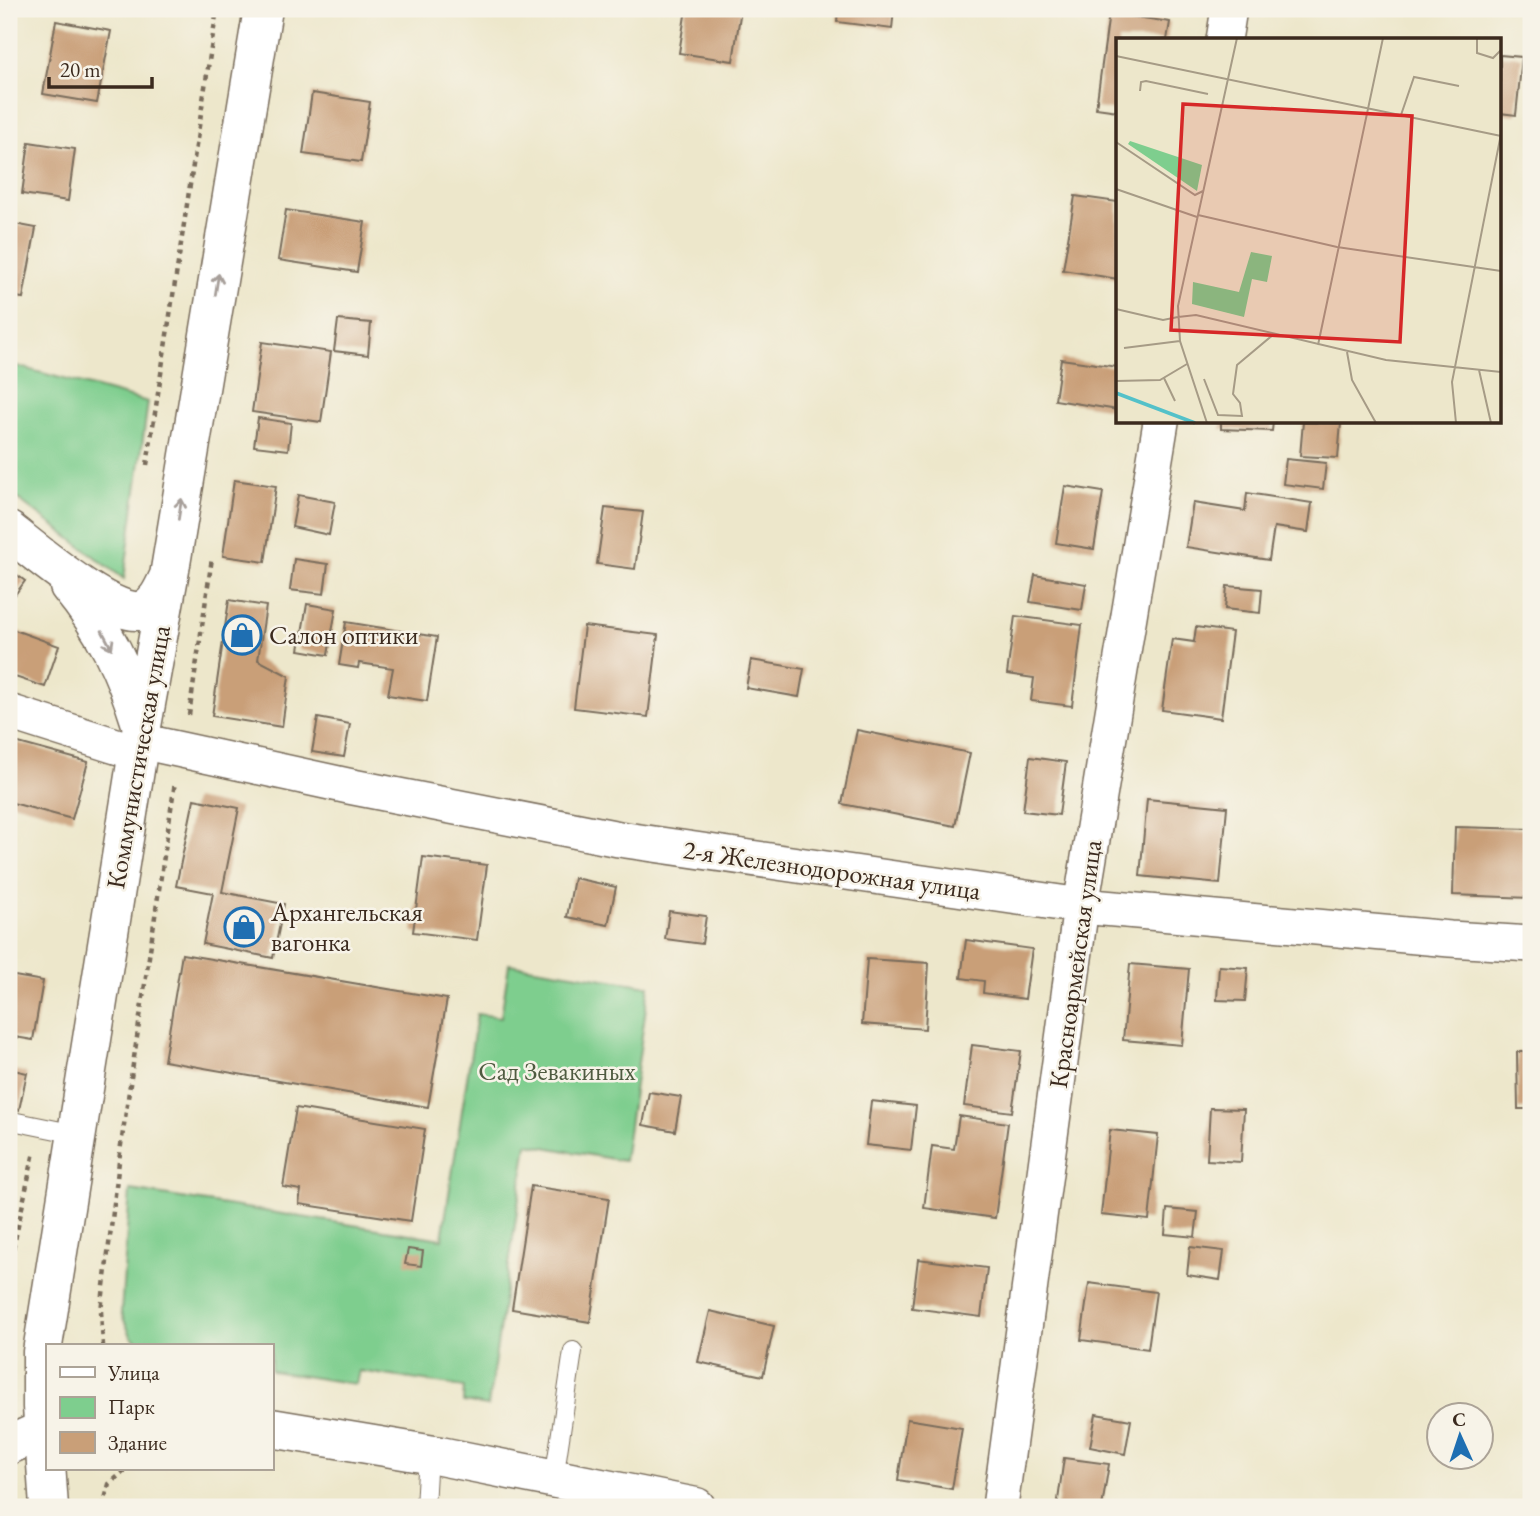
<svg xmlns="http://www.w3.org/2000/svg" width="1540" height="1516" font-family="'EB Garamond',serif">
	<rect width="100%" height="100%" fill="#f7f3e8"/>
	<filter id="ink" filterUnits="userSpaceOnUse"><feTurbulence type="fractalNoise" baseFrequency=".0143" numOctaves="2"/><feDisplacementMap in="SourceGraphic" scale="14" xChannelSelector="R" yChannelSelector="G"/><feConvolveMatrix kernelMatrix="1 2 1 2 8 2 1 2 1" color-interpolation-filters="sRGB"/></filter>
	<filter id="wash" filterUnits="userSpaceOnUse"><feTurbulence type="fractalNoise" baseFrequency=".00686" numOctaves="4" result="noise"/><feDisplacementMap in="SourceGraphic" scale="28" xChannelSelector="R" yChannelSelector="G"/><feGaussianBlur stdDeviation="1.57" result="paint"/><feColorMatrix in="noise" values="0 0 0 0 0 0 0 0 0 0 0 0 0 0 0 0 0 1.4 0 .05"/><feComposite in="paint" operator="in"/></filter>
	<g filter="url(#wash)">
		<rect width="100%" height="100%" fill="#ede7cb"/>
		<path fill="#7ece8e" stroke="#5c7c56" stroke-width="2" d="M9,364L148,402L124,579L9,492Z
			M509,964L649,986L624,1161L527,1144L488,1406L463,1402L464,1387L359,1371L356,1384L271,1371V1346H143L131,1336L121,1313L130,1190L442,1239L477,1014L501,1017Z"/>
		<g id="blocks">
			<path fill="#c99f78" d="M686,9H741L733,61L679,53Z
				M838,9H894L892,29L837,22Z
				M1109,13L1170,22L1167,40H1118V111L1096,108Z
				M56,21L111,31L97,103L43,94Z
				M1500,55L1522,57L1516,115L1500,113Z
				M312,93L370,102L361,162L303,154Z
				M29,142L75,149L68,201L22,194Z
				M1075,196L1118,202V279L1063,270Z
				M286,210L365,222L357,272L278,260Z
				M9,223L36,228L23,298L9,296Z
				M338,320L371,323L368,355L334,351Z
				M262,342L331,352L321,422L252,412Z
				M1061,359L1118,367V410L1055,400Z
				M258,418L291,423L288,450L254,446Z
				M1221,422H1273L1272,431L1221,429Z
				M1303,422L1341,423L1338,458L1300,456Z
				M1286,459L1326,463L1323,489L1283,484Z
				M234,480L276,486L265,562L223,556Z
				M1065,486L1103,492L1094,549L1056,543Z
				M1247,493L1312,503L1308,532L1274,527L1269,560L1186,547L1193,503L1245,511Z
				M298,495L335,502L329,535L292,527Z
				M605,508L643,512L635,569L597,564Z
				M294,559L328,564L324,594L290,590Z
				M9,569L25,581L9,603Z
				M1035,575L1086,584L1082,610L1030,602Z
				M1227,586L1262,589L1260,613L1225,609Z
				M229,600L266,606L258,660L289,676L282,727L212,716Z
				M307,604L336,609L328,655L299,650Z
				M1015,616L1082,625L1072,706L1031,701L1034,678L1007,674Z
				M346,622L437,637L427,701L388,695L393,668L359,663L358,668L339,665Z
				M584,626L658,635L648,717L574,708Z
				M1196,627L1232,632L1221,718L1162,710L1172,639L1194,642Z
				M9,628L59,646L45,687L9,675Z
				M751,660L804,669L799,697L746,688Z
				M318,718L350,724L344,757L312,752Z
				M857,730L970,753L955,826L842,804Z
				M15,742L88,762L72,819L9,802V764Z
				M1030,757L1066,762L1059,815L1023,811Z
				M194,799L239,808L222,892L284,904L273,958L203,944L213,893L176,886Z
				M1147,799L1227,807L1220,884L1140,876Z
				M1455,827L1531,829V898L1453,895Z
				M423,857L487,865L477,940L413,932Z
				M574,878L616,887L608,925L567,917Z
				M669,911L706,916L702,944L665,939Z
				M966,940L1032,949L1025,999L983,993L984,981L961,978Z
				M182,954L447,999L428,1107L164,1061Z
				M867,959L929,963L925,1029L862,1024Z
				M1130,964L1189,969L1182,1045L1123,1040Z
				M1219,966L1248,968L1245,1001L1217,1000Z
				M9,975L43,981L33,1040L9,1036Z
				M972,1045L1021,1051L1012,1112L964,1106Z
				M1517,1052H1531V1109H1518Z
				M9,1069L27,1073L19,1110L9,1107Z
				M649,1092L681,1097L675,1131L643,1125Z
				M871,1101L916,1106L911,1150L866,1145Z
				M296,1108L425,1129L411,1221L299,1204L301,1190L283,1187Z
				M1210,1108L1244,1109L1241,1162L1207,1160Z
				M959,1116L1008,1123L995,1218L924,1208L932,1146L954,1149Z
				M1110,1130L1158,1135L1149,1220L1101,1215Z
				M531,1186L609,1198L590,1322L512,1309Z
				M1167,1209L1198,1212L1195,1237L1165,1234Z
				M1190,1247L1224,1251L1220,1280L1187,1275Z
				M408,1249L423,1251L421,1266L405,1264Z
				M918,1259L987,1268L981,1317L912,1308Z
				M1089,1283L1156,1292L1148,1349L1081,1340Z
				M710,1311L774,1326L763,1376L698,1362Z
				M1096,1414L1131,1420L1125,1454L1090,1447Z
				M907,1419L962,1428L952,1489L898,1480Z
				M1064,1458L1109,1464L1102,1507H1057Z"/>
		</g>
	</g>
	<g filter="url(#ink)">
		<use href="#blocks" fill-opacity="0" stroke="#796c5b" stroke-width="2"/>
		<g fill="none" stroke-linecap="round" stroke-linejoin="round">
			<g stroke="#796c5b" stroke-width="20">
				<path id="lane" d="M17,1122L76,1134
					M554,1479L573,1351
					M425,1507L428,1454"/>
			</g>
			<g stroke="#796c5b" stroke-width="38">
				<path id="street" d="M1224,40L1229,9
					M9,712L138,753
					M140,741L348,786L619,839L1081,906L1450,939L1531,944
					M1000,1507L1081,906L1161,422"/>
			</g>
			<g stroke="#796c5b" stroke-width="41">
				<path id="secondary" d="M9,531C32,549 117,621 143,610C157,604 163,589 169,576
					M69,586C106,631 124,669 141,724
					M271,1428L440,1456L696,1507
					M9,1445L47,1428
					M49,1507L42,1407V1352L142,726L169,576L263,9"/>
			</g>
			<path stroke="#796c5b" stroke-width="4.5" stroke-dasharray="5 5" stroke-linecap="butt" d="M147,465L217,9
				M189,715L212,558
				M9,1268L34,1152
				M103,1346L101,1311L121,1145L175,782
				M103,1507L109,1484L127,1469"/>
			<use href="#lane" stroke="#fff" stroke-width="18"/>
			<use href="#street" stroke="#fff" stroke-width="35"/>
			<use href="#secondary" stroke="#fff" stroke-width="38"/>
		</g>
		<defs><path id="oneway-shaft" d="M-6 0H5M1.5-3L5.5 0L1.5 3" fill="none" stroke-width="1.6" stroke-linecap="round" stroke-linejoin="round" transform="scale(1.75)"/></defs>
		<g stroke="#a79f9a">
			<use href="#oneway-shaft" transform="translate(217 284) rotate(-81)"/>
			<use href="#oneway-shaft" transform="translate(180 509) rotate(-81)"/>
			<use href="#oneway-shaft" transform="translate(107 640) rotate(62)"/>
		</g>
	</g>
	<defs>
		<g id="shop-ring" transform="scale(2.0125)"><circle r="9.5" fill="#f7f3e8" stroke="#1f6fb2" stroke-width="1.5"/><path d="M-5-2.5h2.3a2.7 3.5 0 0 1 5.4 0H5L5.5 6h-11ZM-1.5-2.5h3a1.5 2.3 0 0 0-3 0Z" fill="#1f6fb2"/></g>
	</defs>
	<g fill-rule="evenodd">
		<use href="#shop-ring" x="242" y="635"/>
		<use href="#shop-ring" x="244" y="927"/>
	</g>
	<g text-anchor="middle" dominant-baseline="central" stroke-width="5" stroke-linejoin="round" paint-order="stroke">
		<g font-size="26" fill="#3b2a1e" stroke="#f7f3e8" text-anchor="start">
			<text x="269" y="635">Салон оптики</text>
			<text x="271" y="912">Архангельская<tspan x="271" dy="30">вагонка</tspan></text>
		</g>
		<g font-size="26" fill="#3b2a1e" stroke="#f7f3e8">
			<text transform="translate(138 757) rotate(-80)">Коммунистическая улица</text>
			<text transform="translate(832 870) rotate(8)">2-я Железнодорожная улица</text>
			<text transform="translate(1075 964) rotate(-82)">Красноармейская улица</text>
		</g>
		<g font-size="26" fill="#4f5b40" stroke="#f7f3e8">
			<text x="557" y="1071">Сад Зевакиных</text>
		</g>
	</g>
	<g transform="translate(1116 38)">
		<rect width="385" height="385" fill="#ede7cb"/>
		<path d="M14,103L86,127L81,153L12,106ZM135,214L156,218L151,244L136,241L128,279L76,266L77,244L123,254Z" fill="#7ece8e"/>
		<path fill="none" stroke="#53c1c9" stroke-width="3.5" d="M0,355L79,385"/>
		<path fill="none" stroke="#a69b86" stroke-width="2" d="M361,0V15L377,20L385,12M0,18L385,98M24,53L25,44L30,43L92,56M285,77L298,39L343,48M0,104L79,157L87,153M0,151L81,179M82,177L221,209L385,233M0,271L47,282L62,279M62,279L80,277L270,322L385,334M202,307L267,0M8,310L64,303M231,314L236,342L260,385M363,332L375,385M48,340L59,363M88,341L102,377L126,378L124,365L117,356L121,327L158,296M0,343L44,342L71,326M91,385L64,303L62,268L121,0M340,385L336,344L385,96"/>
		<path fill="#d62828" fill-opacity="0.15" stroke="#d62828" stroke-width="3.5" d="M67,66L296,78L284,304L55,292Z"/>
		<rect width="385" height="385" fill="none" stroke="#3b2a1e" stroke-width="3.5"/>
	</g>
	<rect width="1540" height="1516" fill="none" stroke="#f7f3e8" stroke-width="35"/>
	<rect x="46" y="1344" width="228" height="126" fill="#f7f3e8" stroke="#aca397" stroke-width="2"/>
	<rect x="60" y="1367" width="35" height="10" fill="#ffffff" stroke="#aca397" stroke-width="2"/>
	<text x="108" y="1380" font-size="21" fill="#3b2a1e">Улица</text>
	<rect x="60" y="1397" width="35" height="21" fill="#7ece8e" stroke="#aca397" stroke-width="2"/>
	<text x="108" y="1414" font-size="21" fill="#3b2a1e">Парк</text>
	<rect x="60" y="1432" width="35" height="21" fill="#c99f78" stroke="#aca397" stroke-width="2"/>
	<text x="108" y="1450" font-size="21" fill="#3b2a1e">Здание</text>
	<g transform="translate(1460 1436) rotate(357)"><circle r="33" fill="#f7f3e8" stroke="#aca397" stroke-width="2"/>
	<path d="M0-5L12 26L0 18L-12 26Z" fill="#1f6fb2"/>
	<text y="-10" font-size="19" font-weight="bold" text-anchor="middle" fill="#3b2a1e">С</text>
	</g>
	<path d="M49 77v10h103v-10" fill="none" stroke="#3b2a1e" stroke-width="3.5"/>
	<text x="60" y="77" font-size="21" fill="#3b2a1e" stroke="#f7f3e8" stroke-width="5" paint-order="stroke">20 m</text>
</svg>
